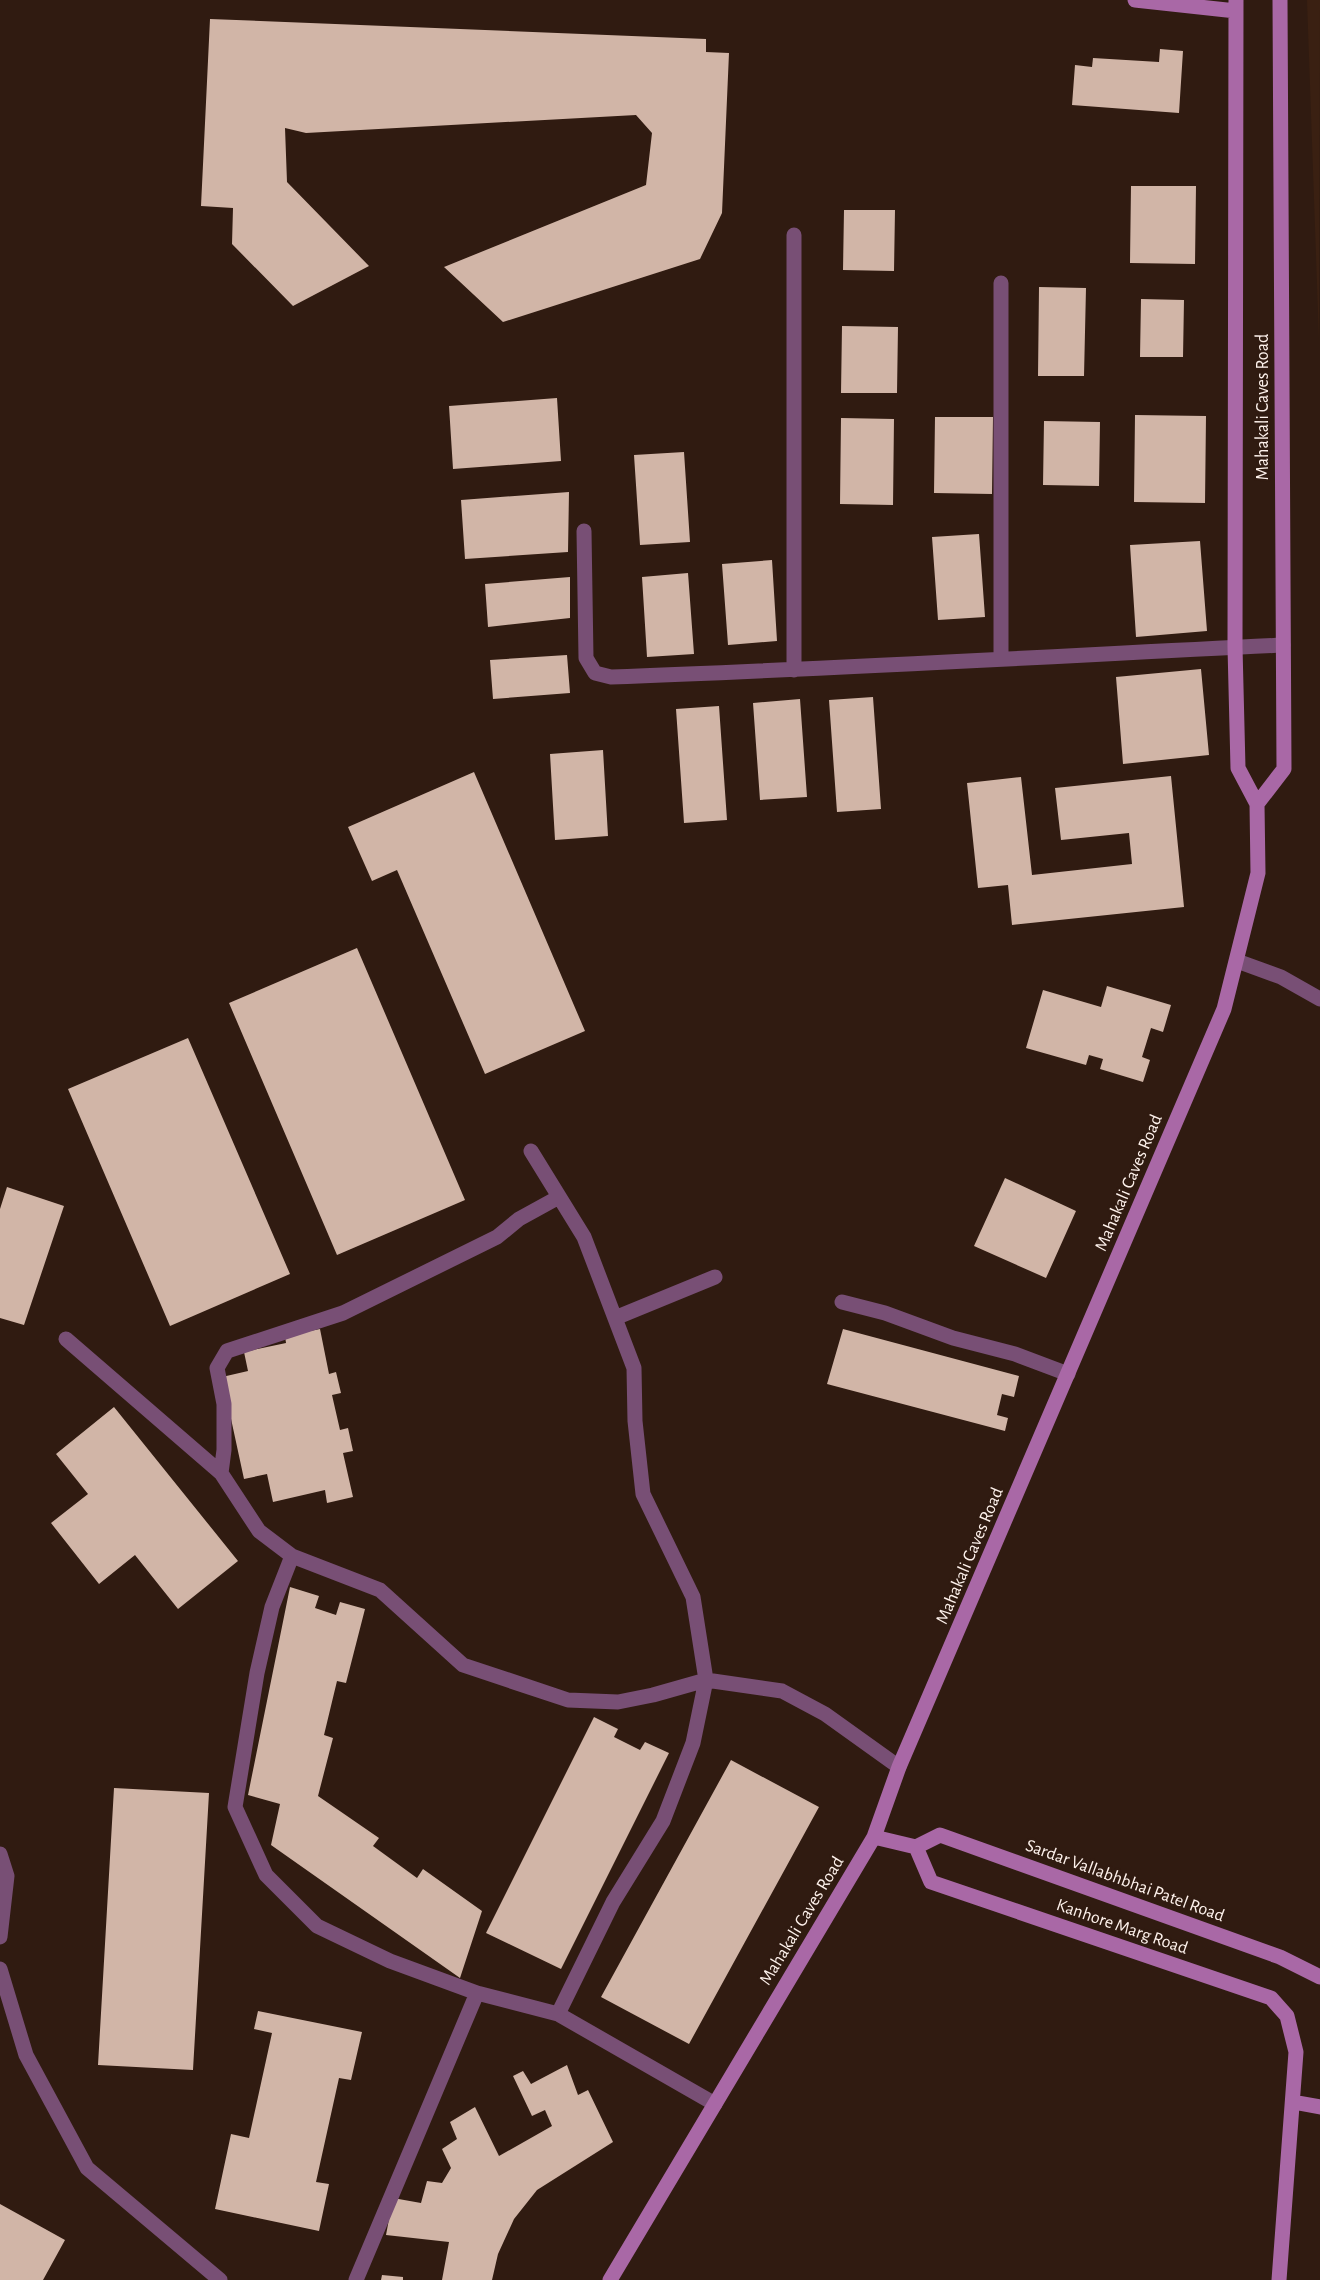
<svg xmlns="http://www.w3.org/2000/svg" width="1320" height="2280" font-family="'Alegreya Sans',sans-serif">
	<rect width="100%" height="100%" fill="#301b11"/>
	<path fill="#3a2012" d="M1307,0H1320L1319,340Z"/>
	<path fill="#d1b5a7" d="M210,19L706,39V52L729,53L722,213L700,259L503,322L444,267L646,185L652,133L636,115L306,133L285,128L287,182L369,266L293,306L232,244L233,208L201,206Z
		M1160,49L1183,51L1179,113L1072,105L1075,65L1092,67L1093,58L1159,62Z
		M1131,186H1196L1195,264L1130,263Z
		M844,210H895L894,271L843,270Z
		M1039,287L1086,288L1084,376H1038Z
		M1141,299L1184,300L1183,357H1140Z
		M842,326L898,327L897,393H841Z
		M557,398L561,461L453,469L449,406Z
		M1135,415L1206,416L1205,503L1134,502Z
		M935,417H993L992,494L934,493Z
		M841,418L894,419L893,505L840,504Z
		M1044,421L1100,422L1099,486L1043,485Z
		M684,452L690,542L640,545L634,455Z
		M569,492L568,552L465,559L461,500Z
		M979,534L985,617L938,620L932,537Z
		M1200,541L1207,631L1136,637L1130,545Z
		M772,560L777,641L728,645L722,564Z
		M688,573L694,654L647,657L642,577Z
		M570,577V618L488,627L485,584Z
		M567,655L570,693L493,699L490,660Z
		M1201,669L1209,755L1123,764L1116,677Z
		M873,697L881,809L837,812L829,700Z
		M800,699L807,797L760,800L753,703Z
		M719,706L727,820L684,823L676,709Z
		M603,750L608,836L555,840L550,754Z
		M474,772L585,1031L485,1074L397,870L372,881L348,827Z
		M1171,776L1184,907L1012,925L1008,885L978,888L967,783L1021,777L1032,875L1132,864L1129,833L1061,840L1055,788Z
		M357,948L465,1200L337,1255L229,1003Z
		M1107,986L1171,1005L1163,1032L1151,1028L1142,1057L1150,1060L1143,1082L1100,1069L1103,1059L1089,1055L1086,1065L1026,1048L1043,990L1101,1007Z
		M188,1038L290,1274L170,1326L68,1089Z
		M1005,1178L1076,1211L1046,1278L974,1246Z
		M7,1187L64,1206L24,1325L0,1318V1209Z
		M320,1329L329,1374L336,1372L341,1393L332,1395L340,1430L348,1428L353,1451L343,1453L353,1497L327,1503L325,1490L273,1502L267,1474L244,1479L222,1377L248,1371L244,1352L286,1343L285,1336Z
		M843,1329L1019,1376L1014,1397L1002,1394L997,1415L1008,1418L1005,1431L827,1384Z
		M114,1407L238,1561L178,1609L135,1555L99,1584L51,1523L88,1494L56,1454Z
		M290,1587L319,1596L315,1608L336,1615L340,1602L365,1609L346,1683L337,1681L324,1735L333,1738L318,1796L379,1838L373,1846L417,1878L423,1869L482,1911L460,1978L271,1845L280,1804L248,1795Z
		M594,1717L618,1729L614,1737L640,1750L645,1742L669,1753L561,1969L486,1933Z
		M731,1760L819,1807L689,2044L601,1997Z
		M114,1788L209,1793L193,2070L98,2065Z
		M258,2011L362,2032L351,2080L339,2078L316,2182L329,2184L319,2231L215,2209L231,2134L249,2138L272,2033L254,2029Z
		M567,2065L578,2095L588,2090L613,2142L537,2190L514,2219L498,2254L492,2280H442L449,2242L386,2235L393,2198L421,2203L427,2181L442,2183L451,2168L442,2149L457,2139L450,2122L475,2107L499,2156L552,2126L545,2110L532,2116L513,2076L523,2071L531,2084Z
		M0,2204L65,2240L43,2280H0Z
		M382,2275L403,2277V2280H381Z"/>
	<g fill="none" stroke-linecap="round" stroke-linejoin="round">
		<path stroke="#784f75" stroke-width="15" d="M1237,961L1281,977L1320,999
			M842,1302L885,1313L953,1338L1015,1354L1068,1374"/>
		<path stroke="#784f75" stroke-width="15" d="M794,235V670
			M1001,283V658
			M584,531L586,658L595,673L611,677C835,669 1059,656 1283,645
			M531,1151L584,1237L634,1368L635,1421L643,1494L693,1597L706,1680L693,1743L663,1821L613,1902L558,2014
			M615,1318L715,1277
			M66,1339L221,1473L259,1531L292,1556L380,1590L463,1665L568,1700L618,1702L653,1695L706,1680L782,1691L825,1714L899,1767
			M221,1473L224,1450V1404L217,1368L227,1351L343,1313L497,1237L519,1219L559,1197
			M292,1556L272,1607L257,1673L235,1807L266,1875L317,1926L390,1961L477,1993L558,2014L715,2104
			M0,1854L7,1876L0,1937
			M0,1969L26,2055L87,2168L220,2280
			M356,2280L477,1993"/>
		<path stroke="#a968a6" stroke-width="15" d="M1135,0L1236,11
			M1257,804L1284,769L1280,0
			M874,1837L916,1847
			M916,1847L931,1882L1271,1998L1287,2016L1296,2052L1279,2280
			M916,1847L940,1835L1280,1957L1320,1977
			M1293,2102L1320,2107
			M610,2280L874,1837L899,1767L1224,1009L1258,873L1257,804L1238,768L1235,647L1236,0"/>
	</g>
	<g text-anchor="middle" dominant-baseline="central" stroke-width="5" stroke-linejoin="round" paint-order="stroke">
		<g font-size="18" fill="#fef2ec" stroke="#301b11">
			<text transform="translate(1263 407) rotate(-90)">Mahakali Caves Road</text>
			<text transform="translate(1129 1183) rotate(-67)">Mahakali Caves Road</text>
			<text transform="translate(970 1556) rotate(-67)">Mahakali Caves Road</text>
			<text transform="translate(1125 1881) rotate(20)">Sardar Vallabhbhai Patel Road</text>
			<text transform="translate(802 1921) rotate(-59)">Mahakali Caves Road</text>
			<text transform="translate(1122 1927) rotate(19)">Kanhore Marg Road</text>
		</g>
	</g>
</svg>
